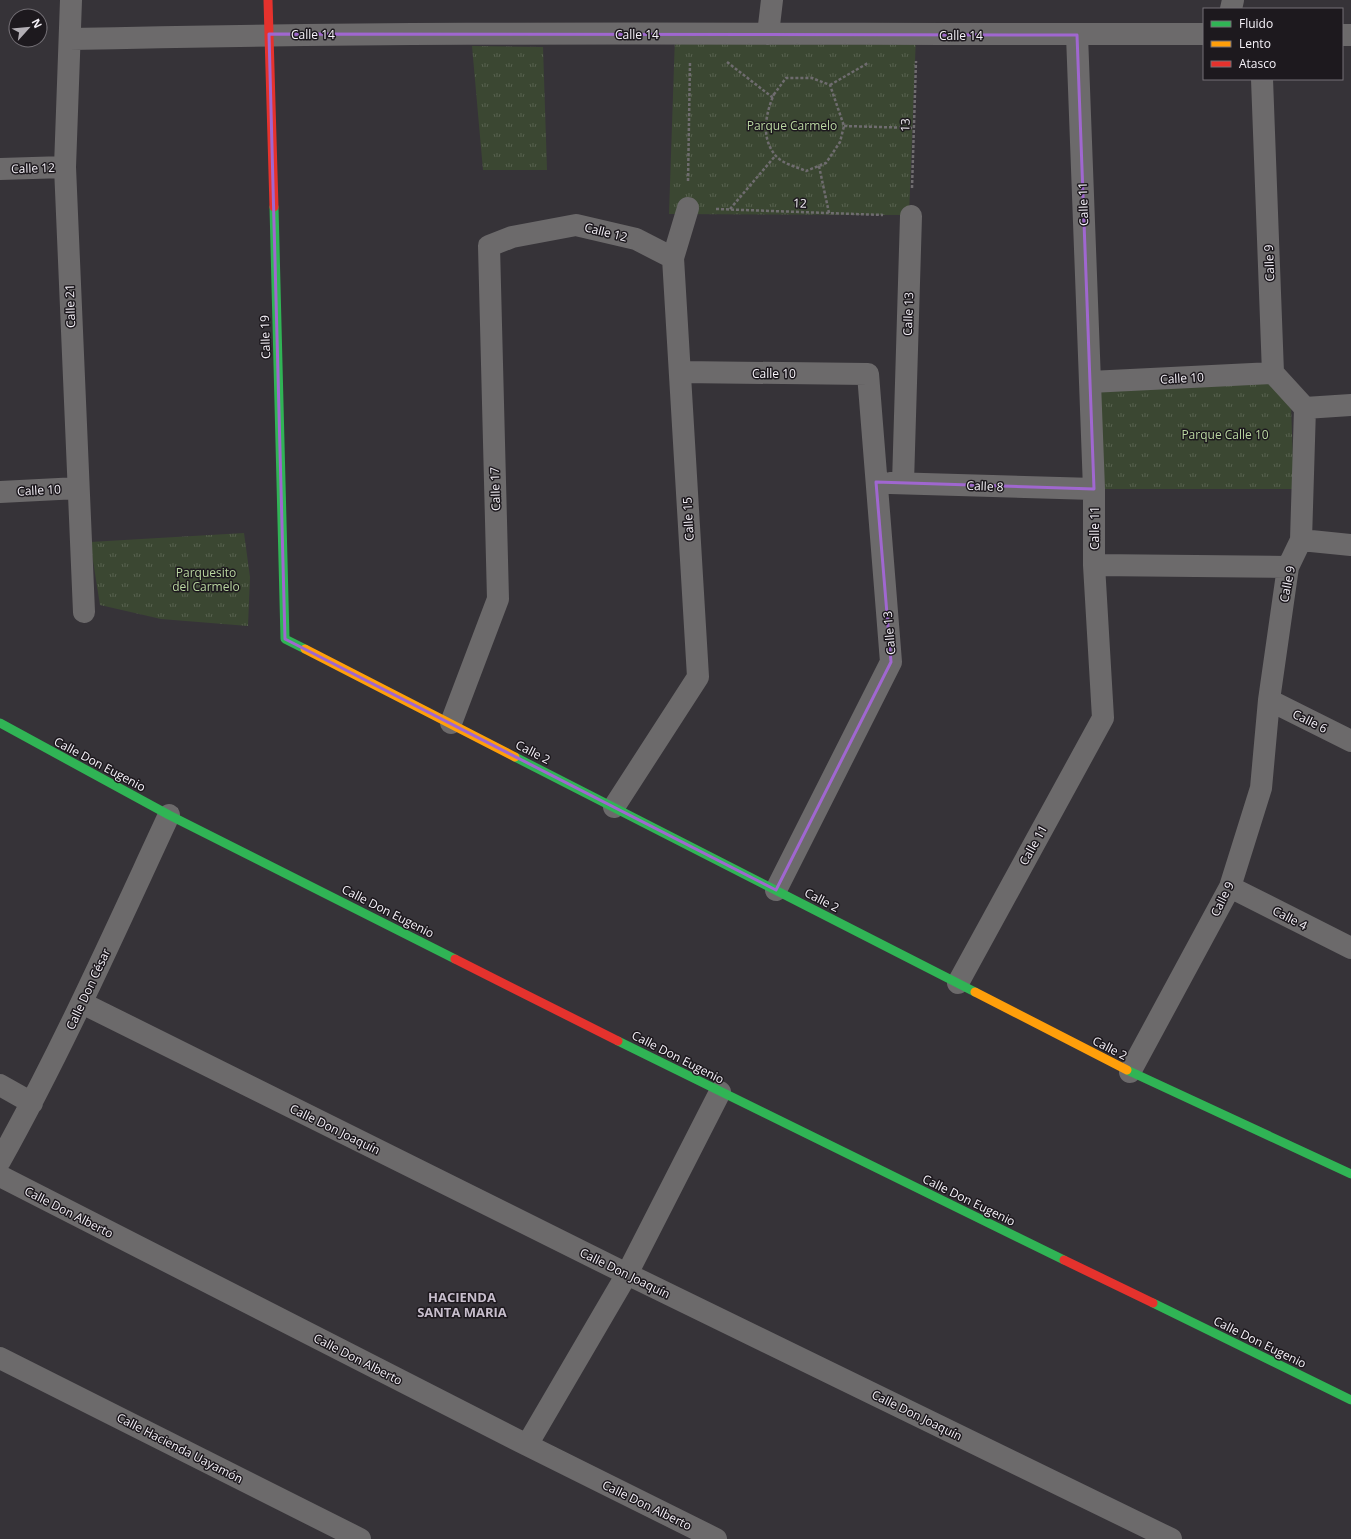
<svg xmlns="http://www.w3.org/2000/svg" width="1351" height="1539" font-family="'Open Sans',sans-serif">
	<defs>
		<pattern id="park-tufts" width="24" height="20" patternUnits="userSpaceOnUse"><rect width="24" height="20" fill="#3b4732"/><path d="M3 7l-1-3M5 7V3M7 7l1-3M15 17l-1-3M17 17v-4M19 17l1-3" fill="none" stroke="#586250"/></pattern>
	</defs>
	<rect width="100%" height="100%" fill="#363338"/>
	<path fill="url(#park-tufts)" d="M675,36H916L909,215L669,214Z
		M472,46L543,47L547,170H483Z
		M1290,377L1294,489H1094L1090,382Z
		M244,533L250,577L248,626L161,619L100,605L90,542Z"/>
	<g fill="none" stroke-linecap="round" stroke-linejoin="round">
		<path stroke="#6f6c6f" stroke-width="2.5" stroke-dasharray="3 2" stroke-linecap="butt" d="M727,62L772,97L786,78H812L830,85L844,126L840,142L826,163L806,171C797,167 783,164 776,156C760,138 766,113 774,94
			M830,85L868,63
			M844,126L914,128
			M819,166L829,213
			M688,181L690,62
			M912,188L916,61
			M716,209L883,215
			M730,209L776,155"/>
		<path stroke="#6c6a6b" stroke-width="22" d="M71,0L65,167L84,612
			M1231,9L1233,0
			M768,34L772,0
			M1342,35H1351
			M70,39C448,30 826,35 1204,34
			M0,169L65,167
			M680,372L868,374L891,662L776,890
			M1090,382L1273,373
			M1305,408L1351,405
			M890,483L1094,489
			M903,483L911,216
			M0,492L78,488
			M1301,540L1351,545
			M1094,565L1288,567
			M1269,700L1351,741
			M451,723L498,599L489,246L512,237L576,225L636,239L673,258
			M614,807L698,677L673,258L688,208
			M1230,887L1351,948
			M958,983L1103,718L1094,565V489L1077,35
			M82,1003L627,1274L1171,1539
			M1130,1072L1230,887L1261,788L1269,700L1288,567L1301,540L1305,408L1273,373L1262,79
			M0,1085L32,1103
			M0,1161C63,1048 115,931 169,815
			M0,1176L527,1445L716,1539
			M0,1358L360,1539
			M527,1445L627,1274L720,1092"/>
		<path stroke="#30b455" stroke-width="9" d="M274,207L285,639L305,649
			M0,723L169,815L455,959
			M515,757L975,992
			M618,1041L1064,1260
			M1127,1070L1351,1174
			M1153,1303L1351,1400"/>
		<path stroke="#ff9f0a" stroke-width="9" d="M305,649L515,757
			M975,992L1127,1070"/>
		<path stroke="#e5322d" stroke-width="9" d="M268,0L274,207
			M455,959L618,1041
			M1064,1260L1153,1303"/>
	</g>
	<path fill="none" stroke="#a067d0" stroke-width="3" stroke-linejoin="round" d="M269,34L1077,35L1094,489L876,482L891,662L776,890L285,639Z"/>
	<g text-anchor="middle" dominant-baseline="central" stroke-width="3" stroke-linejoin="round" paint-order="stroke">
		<g font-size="12" fill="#f6f2f9" stroke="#1d191e">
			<text x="313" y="34">Calle 14</text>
			<text x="637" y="34">Calle 14</text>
			<text x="961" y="35">Calle 14</text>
			<text transform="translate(905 125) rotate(-88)">13</text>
			<text transform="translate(33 168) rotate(-2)">Calle 12</text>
			<text transform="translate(800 203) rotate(2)">12</text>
			<text transform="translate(1083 204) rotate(-92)">Calle 11</text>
			<text transform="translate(606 232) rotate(14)">Calle 12</text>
			<text transform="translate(1269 263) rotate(-92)">Calle 9</text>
			<text transform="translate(70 306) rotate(-92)">Calle 21</text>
			<text transform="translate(908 314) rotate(-88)">Calle 13</text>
			<text transform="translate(265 337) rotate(-92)">Calle 19</text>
			<text x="774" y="373">Calle 10</text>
			<text transform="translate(1182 378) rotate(-3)">Calle 10</text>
			<text transform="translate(985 486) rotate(2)">Calle 8</text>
			<text transform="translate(495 489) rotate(-92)">Calle 17</text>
			<text transform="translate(39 490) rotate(-3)">Calle 10</text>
			<text transform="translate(688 519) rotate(-93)">Calle 15</text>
			<text transform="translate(1094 528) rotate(-90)">Calle 11</text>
			<text transform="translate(1287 584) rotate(-79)">Calle 9</text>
			<text transform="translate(889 633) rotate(-95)">Calle 13</text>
			<text transform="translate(1310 721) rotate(26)">Calle 6</text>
			<text transform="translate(533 752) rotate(27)">Calle 2</text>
			<text transform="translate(100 764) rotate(28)">Calle Don Eugenio</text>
			<text transform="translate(1033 845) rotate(-61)">Calle 11</text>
			<text transform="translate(1222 899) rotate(-64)">Calle 9</text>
			<text transform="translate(822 900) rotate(27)">Calle 2</text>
			<text transform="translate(388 911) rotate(27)">Calle Don Eugenio</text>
			<text transform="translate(1290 918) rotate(27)">Calle 4</text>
			<text transform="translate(88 989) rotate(-65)">Calle Don César</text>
			<text transform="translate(1110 1048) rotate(27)">Calle 2</text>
			<text transform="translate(678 1057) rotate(27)">Calle Don Eugenio</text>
			<text transform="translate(335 1129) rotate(26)">Calle Don Joaquín</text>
			<text transform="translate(969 1200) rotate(26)">Calle Don Eugenio</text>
			<text transform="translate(69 1212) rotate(27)">Calle Don Alberto</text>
			<text transform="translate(625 1273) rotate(26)">Calle Don Joaquín</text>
			<text transform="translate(1260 1342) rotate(26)">Calle Don Eugenio</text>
			<text transform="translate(358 1359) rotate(27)">Calle Don Alberto</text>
			<text transform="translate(917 1415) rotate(26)">Calle Don Joaquín</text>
			<text transform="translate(180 1448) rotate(27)">Calle Hacienda Uayamón</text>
			<text transform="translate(647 1505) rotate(26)">Calle Don Alberto</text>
		</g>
		<g font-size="12" fill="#b9d6a0" stroke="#1d191e">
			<text x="792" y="125">Parque Carmelo</text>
			<text x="1225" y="434">Parque Calle 10</text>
			<text x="206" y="572">Parquesito<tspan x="206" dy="14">del Carmelo</tspan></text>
		</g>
		<g font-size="13" font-weight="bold" fill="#c7becc" stroke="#1d191e">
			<text x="462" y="1297">HACIENDA<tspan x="462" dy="15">SANTA MARIA</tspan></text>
		</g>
	</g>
	<rect x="1203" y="8" width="140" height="72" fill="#1d191e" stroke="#747076"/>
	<rect x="1211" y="21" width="20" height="6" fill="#30b455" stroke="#747076"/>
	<text x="1239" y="28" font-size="12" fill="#f6f2f9">Fluido</text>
	<rect x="1211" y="41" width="20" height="6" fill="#ff9f0a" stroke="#747076"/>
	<text x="1239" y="48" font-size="12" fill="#f6f2f9">Lento</text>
	<rect x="1211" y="61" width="20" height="6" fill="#e5322d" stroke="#747076"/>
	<text x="1239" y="68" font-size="12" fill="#f6f2f9">Atasco</text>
	<g transform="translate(28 28) rotate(63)"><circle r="19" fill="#1d191e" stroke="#747076"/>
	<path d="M0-3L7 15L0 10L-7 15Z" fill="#b3afb5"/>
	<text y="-6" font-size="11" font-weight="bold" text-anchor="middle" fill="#f6f2f9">N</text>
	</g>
</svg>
